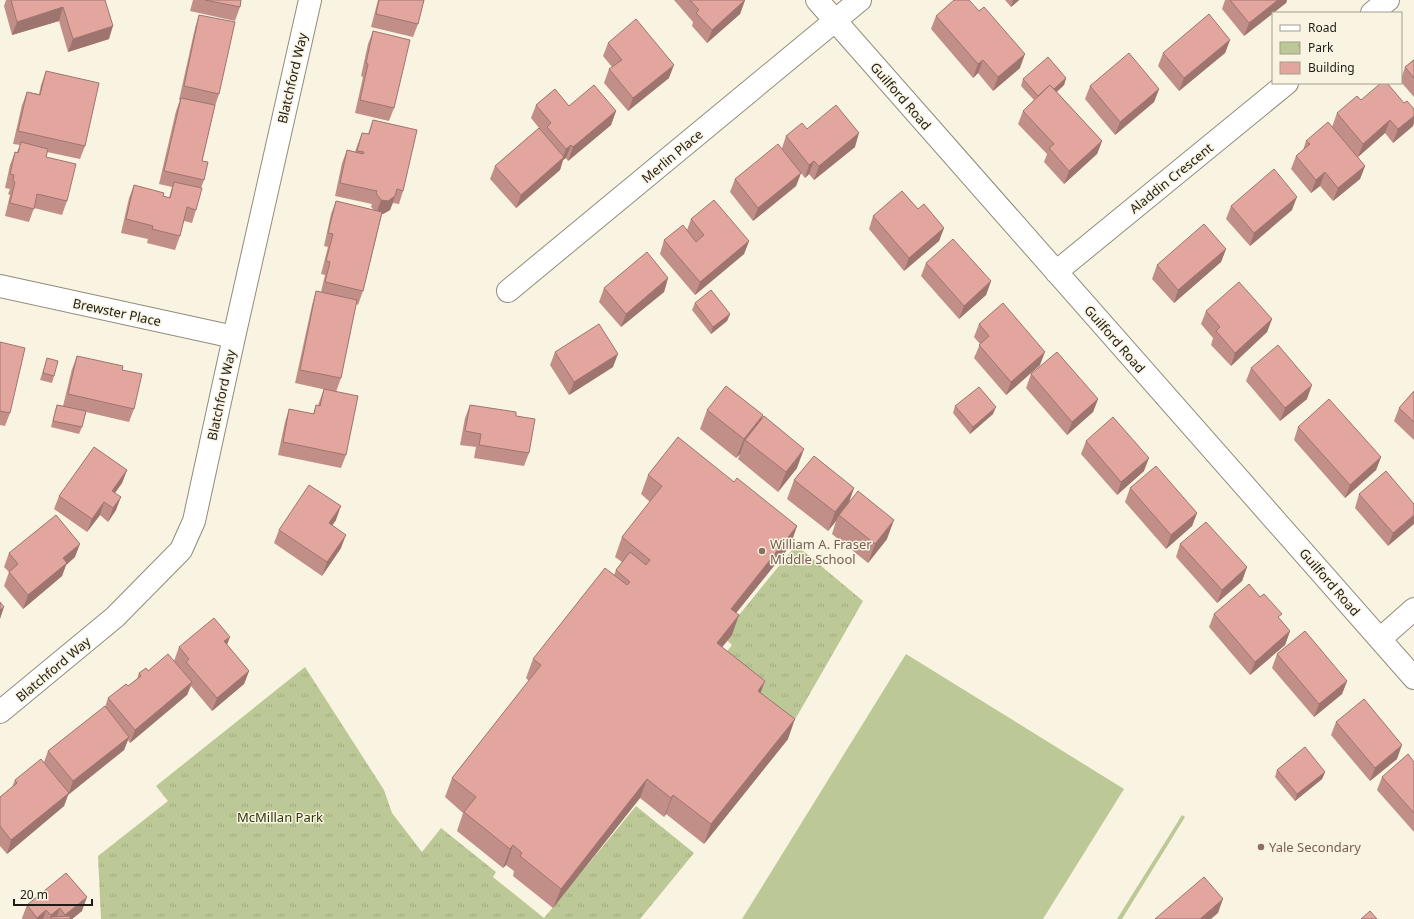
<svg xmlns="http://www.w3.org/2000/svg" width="1414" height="919" font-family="'Noto Sans',sans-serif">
	<defs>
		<pattern id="park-tufts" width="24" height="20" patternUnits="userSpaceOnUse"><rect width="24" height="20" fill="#bcc996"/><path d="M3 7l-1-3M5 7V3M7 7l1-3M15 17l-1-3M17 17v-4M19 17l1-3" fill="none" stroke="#a1ac81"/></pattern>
	</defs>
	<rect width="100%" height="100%" fill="#f9f3e1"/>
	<path fill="url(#park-tufts)" d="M796,545L863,601L785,737L717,664L732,645L722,636Z
		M305,667L384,790L392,813L422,852L441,828L496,872L493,877L544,918L636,806L694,853L640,919H101L98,856L168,801L156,786Z"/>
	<path fill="#bcc996" d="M906,654L1124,789L1043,919H742Z
		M1182,815L1185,817L1122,919H1117Z"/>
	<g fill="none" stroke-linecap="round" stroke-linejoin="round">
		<g stroke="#918c7c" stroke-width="24">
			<path id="minor" d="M817,0L1414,678
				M1372,13L1388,0
				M1056,272L1287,83
				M0,286L234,337
				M508,291L860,0
				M1380,639L1414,609
				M0,712L115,617L181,550L194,521L234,337L310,0"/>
		</g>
		<use href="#minor" stroke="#fff" stroke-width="22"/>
	</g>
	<path fill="#c28f88" d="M6,0H105L109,39L68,52L59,21L12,35L4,6Z
		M193,0H241L240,7L235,21L190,11Z
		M378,0H424L418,24L413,37L371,27Z
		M674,0H745L740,14L707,43L692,26L693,22Z
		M1005,0H1019L1011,7Z
		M1225,0H1287L1286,3L1244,36L1222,9Z
		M199,15L219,94L215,106L202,161L204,180L201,188L196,210L192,223L184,221L180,236L175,250L147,243L148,239L121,233L129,198L134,185L169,198L172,187L159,184L176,111L180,100H179L195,28Z
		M936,16L1020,68L993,91L978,73L973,78L931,29Z
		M373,31L394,108L389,121L355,113L363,77L361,76L368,44Z
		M1230,40L1225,53L1179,91L1158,66L1163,53Z
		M608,43L669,78L628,111L604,83L609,69L612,67L603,56Z
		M1414,59V97L1401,82V79L1405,67L1413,60Z
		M46,71L85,146L80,159L47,152L46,157L67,201L62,215L34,208L29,222L5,216L10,195L8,194L10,189L5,188L10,165L15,152H17L20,145L13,144L22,105L27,92L39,94L41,85Z
		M1066,78L1064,85L1057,92L1102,141L1097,154L1064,184L1044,162L1047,154L1018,124L1023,111L1034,100L1021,86L1023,79Z
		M1090,86L1159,89L1154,102L1115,135L1085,99Z
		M1361,100L1413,126L1393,143L1385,133L1358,157L1365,166L1360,179L1333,201L1320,186L1311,193L1291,169L1296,156L1303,150L1306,141L1332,127L1337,113Z
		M536,105L569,106L616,111L611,125L568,161L566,158L563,160L560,170L516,208L490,179L495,166L539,128L531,118Z
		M373,120L403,191L399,204L393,203L390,210L383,214H382L363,291L358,305L356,304L341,378L336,392L295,383L312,305L316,291L321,292L325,275L321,274L328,247L324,246L331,214L336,201L374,210L371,207L372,204L335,196L342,163L347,150L355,152L357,146L362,133L368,134Z
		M807,129L855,147L814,180L809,174L805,178L801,173L796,186L753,221L730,192L735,179L782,148L786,136Z
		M1231,206L1292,210L1250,246L1226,219Z
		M918,209L944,228L939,241L904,271L869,229L873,216Z
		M691,219L749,241L744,254L695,295L660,254L664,240L687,230Z
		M1226,249L1221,262L1174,303L1152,279L1157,265Z
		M926,263L991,281L986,295L959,319L921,276Z
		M668,278L664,292L621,327L599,302L604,288Z
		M695,303L730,314L727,321L711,334L692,310Z
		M1206,311L1272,319L1267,332L1231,366L1211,345L1213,338L1201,324Z
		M979,324L1040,365L1006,395L974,358L980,344L974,337Z
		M0,342L10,413L5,426L0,425Z
		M555,352L613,367L569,395L550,365Z
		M77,356L122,370L134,409L129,422L86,412L82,427L79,434L51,427L55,411L57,405L63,406L72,369Z
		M47,358L54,376L52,383L40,380Z
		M1251,368L1307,399L1280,421L1246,381Z
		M1031,374L1098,399L1093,412L1067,435L1026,388Z
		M324,389L346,455L341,468L278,455L285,422L289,409L313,414L316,405H318Z
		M1414,391V440L1394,421L1399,408Z
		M470,405L516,416L529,453L524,466L474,458L476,447L460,445L465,418Z
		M955,406L993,414L970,434L953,413Z
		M707,410L761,419L797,468L778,492L738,459L740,454L736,458L700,429Z
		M1298,427L1381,457L1376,470L1345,498L1294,440Z
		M1086,441L1144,471L1117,495L1081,454Z
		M127,470L122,483L115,493L116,510L108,522L100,515L87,532L54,509L59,496Z
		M648,475L734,482L797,526L790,546L736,613L732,635L722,647L761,693L788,739L704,844L666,814L664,817L640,798L553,908L513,876L514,871L506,865L503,868L457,831L463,813L445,797L452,778L529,681L526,678L533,659L614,575L616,570L622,562L615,557L622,537L650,502L641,494Z
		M794,480L854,488L849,501L887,539L868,563L832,534L836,521L828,531L787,499Z
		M1130,488L1197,513L1192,526L1166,549L1125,502Z
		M1359,494L1414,504L1388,546L1355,508Z
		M336,520L332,525L341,548L322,576L274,543L279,530Z
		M1180,544L1247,567L1242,581L1217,603L1176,557Z
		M9,553L75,557L66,565L62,576L23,609L4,586L9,572L4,567Z
		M1214,614L1280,619L1290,631L1285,645L1250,675L1209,627Z
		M227,645L249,671L244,684L212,711L191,686L187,695L130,743L128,740L124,750L68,795L64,806L7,854L0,846V847V797L12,787L15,780L44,762L48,751L105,707L108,698L128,686L137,679L139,673L148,671L174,661L179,647Z
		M1277,654L1347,681L1342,694L1314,717L1272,668Z
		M1336,722L1397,759L1370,781L1331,735Z
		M1414,762V832L1377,790L1382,777Z
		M1277,770L1325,772L1322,779L1295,801L1275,777Z
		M27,905L82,911L72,919H22V918Z"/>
	<path fill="#9e746f" d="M745,0L740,14L707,43L712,30Z
		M1013,0H1019L1011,7Z
		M1278,0H1287L1286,3L1244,36L1249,23Z
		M63,7L59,21L12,35L17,22Z
		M113,26L109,39L68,52L73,39Z
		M1230,40L1225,53L1179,91L1184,78Z
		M1025,54L1020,68L993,91L998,77Z
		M983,60L978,73L973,78L978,64Z
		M674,65L669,78L628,111L633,98Z
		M1066,78L1064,85L1049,98L1052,91Z
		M1159,89L1154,102L1115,135L1120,122Z
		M616,111L611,125L568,161L573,147Z
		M1414,116V123L1413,126L1393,143L1398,129Z
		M1390,120L1385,133L1358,157L1363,144Z
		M859,133L855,147L814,180L819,166Z
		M1102,141L1097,154L1064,184L1069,171Z
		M571,145L566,158L563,160L560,170L516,208L521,195L562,159L566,149Z
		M814,161L809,174L805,178L809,165Z
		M1365,166L1360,179L1333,201L1338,188Z
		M1325,172L1320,186L1311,193L1316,180Z
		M801,173L796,186L753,221L758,208Z
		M395,196L390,210L383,214H376L381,200Z
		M1297,197L1292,210L1250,246L1254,233Z
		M944,228L939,241L904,271L909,258Z
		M749,241L744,254L695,295L700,282Z
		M1226,249L1221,262L1174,303L1178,290Z
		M668,278L664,292L621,327L626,314Z
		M991,281L986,295L959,319L964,306Z
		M730,314L727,321L711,334L713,327Z
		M1272,319L1267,332L1231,366L1235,353Z
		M1045,352L1040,365L1006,395L1011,382Z
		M618,354L613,367L569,395L574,382Z
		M1312,385L1307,399L1280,421L1285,408Z
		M1098,399L1093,412L1067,435L1072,422Z
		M996,407L993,414L970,434L973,427Z
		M763,415L756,435L745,440L740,454L736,458L744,439Z
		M804,449L797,468L778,492L786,472Z
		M1381,457L1376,470L1345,498L1350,485Z
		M1149,458L1144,471L1117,495L1121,482Z
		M127,470L122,483L107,504L112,491Z
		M854,488L847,508L839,515L836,521L828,531L835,512Z
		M121,497L116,510L108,522L113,508Z
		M104,502L100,515L87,532L92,519Z
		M341,506L336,520L324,537L329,523Z
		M1197,513L1192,526L1166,549L1171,535Z
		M1414,515V524L1388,546L1393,533Z
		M894,520L887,539L868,563L875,544Z
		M797,526L790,546L724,628L731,609Z
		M346,535L341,548L322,576L327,562Z
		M80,544L75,557L66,565L62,576L23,609L28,595L63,558Z
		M1247,567L1242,581L1217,603L1222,590Z
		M4,607L0,619V610Z
		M739,615L732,635L710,662L717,643Z
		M1290,631L1285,645L1250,675L1255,662Z
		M230,637L225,650L224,641Z
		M249,671L244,684L212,711L217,698Z
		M765,681L758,700V691Z
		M1347,681L1342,694L1314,717L1319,704Z
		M192,682L187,695L130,743L135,730Z
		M795,719L788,739L704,844L711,824Z
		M129,737L124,750L68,795L64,806L7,854L11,840L69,793L73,781Z
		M1402,745L1397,759L1370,781L1375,768Z
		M1325,772L1322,779L1295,801L1297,794Z
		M647,779L640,798L553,908L561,889Z
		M673,795L666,814L664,817L671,798Z
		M513,845L506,865L503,868L510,849Z
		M87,897L82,911L72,919H64L65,915Z
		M1223,899L1218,913L1211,919H1200Z
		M60,908L56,919L51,917L50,919L51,915Z
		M46,910L43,919H37V918Z"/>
	<path fill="#e2a69e" stroke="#9e746f" d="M11,0H105L113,26L73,39L63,7L17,22Z
		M205,0H241L240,7Z
		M379,0H424L418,24L376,14Z
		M690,0H745L712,30L696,13L699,10Z
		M954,0H969L979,11L984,7L1025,54L998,77L983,60L978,64L936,16Z
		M1230,0H1278L1249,23Z
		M1209,14L1230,40L1184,78L1163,53Z
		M199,15L235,22L219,94L184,86Z
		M636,19L674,65L633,98L609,69L622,60L608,43Z
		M373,31L410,40L394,108L360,100L368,64L366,63Z
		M1129,53L1159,89L1120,122L1090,86Z
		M1048,57L1066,78L1054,89L1050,85L1038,96L1023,79Z
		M1414,60V78L1405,67Z
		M46,71L99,83L85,146L18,131L27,92L40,95Z
		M1381,83H1387L1404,103L1407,101L1414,109V116L1398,129L1390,120L1363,144L1337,113L1357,96L1361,100Z
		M594,85L616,111L573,147L571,145L566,149L547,127L551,123L536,105L555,89L569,106Z
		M1050,85L1102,141L1069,171L1049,148L1054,144L1023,111Z
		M181,98L215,105L202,161L208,162L204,180L164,171Z
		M836,105L859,133L819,166L814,161L809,165L786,136L802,123L807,129Z
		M373,120L417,130L403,191L397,189L395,196L388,201L381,200L376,193L377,191L340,183L347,150L363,154L364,152L357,151L362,133L369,134Z
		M1328,122L1365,166L1338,188L1325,172L1316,180L1296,156L1310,144L1306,141Z
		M539,128L564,157L521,195L495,166Z
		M21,142L48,149L46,157L76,164L67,201L37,194L34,209L10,203L15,182L13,180L14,175L10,174L15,152L18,153Z
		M778,144L801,173L758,208L735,179Z
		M1274,169L1297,197L1254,233L1231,206Z
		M174,182L202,188L196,210L187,207L180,236L152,229L153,226L126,219L134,185L164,193L163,196L170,198Z
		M902,191L918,209L924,204L944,228L909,258L873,216Z
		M714,200L749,241L700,282L664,240L683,225L696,242L704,235L691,219Z
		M336,201L382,212L363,291L325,282L330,262L326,261L333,234L328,233Z
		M1204,224L1226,249L1178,290L1157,265Z
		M953,239L991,281L964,306L926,263Z
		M647,252L668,278L626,314L604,288Z
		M1239,282L1272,319L1235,353L1216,331L1220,327L1206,311Z
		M711,290L730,314L713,327L695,303Z
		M316,291L357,300L341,378L300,370Z
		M1003,303L1045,352L1011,382L979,345L989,336L979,324Z
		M599,324L618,354L574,382L555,352Z
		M0,342L25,348L10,413L0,411Z
		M1278,345L1312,385L1285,408L1251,368Z
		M1057,352L1098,399L1072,422L1031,374Z
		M77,356L123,366L122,370L142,374L134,409L68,394Z
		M47,358L58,361L54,376L43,373Z
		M726,386L763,415L744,439L707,410Z
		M979,387L996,407L973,427L955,406Z
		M324,389L358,396L346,455L283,442L289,409L314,414L316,405L320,406Z
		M1414,391V422L1399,408Z
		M1329,399L1381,457L1350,485L1298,427Z
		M57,405L86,411L82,427L53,421Z
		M470,405L516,412V416L535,419L529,453L479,445L481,434L465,431Z
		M764,416L804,449L786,472L745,440Z
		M1113,417L1149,458L1121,482L1086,441Z
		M678,437L734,482L737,478L797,526L731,609L739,615L717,643L765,681L758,691L795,719L711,824L673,795L671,798L647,779L561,889L520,856L522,853L513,845L510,849L464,812L476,797L452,778L541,665L533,659L605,568L627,585L630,582L616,570L630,552L646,565L650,560L622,537L662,486L648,475Z
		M94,447L127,470L112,491L121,497L113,508L104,502L92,519L59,496Z
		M814,456L854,488L835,512L794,480Z
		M1156,466L1197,513L1171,535L1130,488Z
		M1386,471L1414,504V515L1393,533L1359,494Z
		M309,485L341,506L329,523L346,535L327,562L279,530Z
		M858,491L894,520L875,544L839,515Z
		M56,515L80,544L63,558L67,563L28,595L9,572L18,564L9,553Z
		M1206,522L1247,567L1222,590L1180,544Z
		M1249,584L1260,597L1264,594L1282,614L1278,617L1290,631L1255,662L1214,614Z
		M0,602L4,607L0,610Z
		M214,618L230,637L224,641L249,671L217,698L186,662L189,659L179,647Z
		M1305,631L1347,681L1319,704L1277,654Z
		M168,654L192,682L135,730L108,698L126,684L128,686L141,676L139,673L146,668L148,671Z
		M1364,699L1402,745L1375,768L1336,722Z
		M105,706L129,737L73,781L48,751Z
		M1305,747L1325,772L1297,794L1277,770Z
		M1408,754L1414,762V813L1382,777Z
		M41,759L69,793L11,840L0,826V797L17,783L15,780Z
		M66,873L87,897L65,915L60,908L51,915L46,910L37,918L27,905Z
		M1204,877L1223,899L1200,919H1155Z
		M1370,911L1377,919H1361Z
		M70,916V919H51V917Z"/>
	<g fill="#8d6e63" stroke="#f9f3e1" stroke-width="1.5">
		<circle cx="762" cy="551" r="4"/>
		<circle cx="1261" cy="847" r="4"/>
	</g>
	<g text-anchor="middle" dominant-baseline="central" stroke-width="3" stroke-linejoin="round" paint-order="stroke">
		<g font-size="13" fill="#1e1c16" stroke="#f9f3e1">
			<text transform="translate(292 78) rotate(-77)">Blatchford Way</text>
			<text transform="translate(901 96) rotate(49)">Guilford Road</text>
			<text transform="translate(672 156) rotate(-40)">Merlin Place</text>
			<text transform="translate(1171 178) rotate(-39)">Aladdin Crescent</text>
			<text transform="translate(117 312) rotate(12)">Brewster Place</text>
			<text transform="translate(1115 339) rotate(49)">Guilford Road</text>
			<text transform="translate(221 395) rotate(-78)">Blatchford Way</text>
			<text transform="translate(1330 582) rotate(49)">Guilford Road</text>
			<text transform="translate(53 669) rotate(-40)">Blatchford Way</text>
		</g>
		<g font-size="13" fill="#785e54" stroke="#f9f3e1" text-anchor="start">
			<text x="770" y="544">William A. Fraser<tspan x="770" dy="15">Middle School</tspan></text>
			<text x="1269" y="847">Yale Secondary</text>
		</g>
		<g font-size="13" fill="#2e360d" stroke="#f9f3e1">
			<text x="280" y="817">McMillan Park</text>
		</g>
	</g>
	<rect x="1272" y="12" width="130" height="72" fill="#f9f3e1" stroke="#a19d90"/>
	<rect x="1280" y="25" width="20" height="6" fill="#ffffff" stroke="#a19d90"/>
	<text x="1308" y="32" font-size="12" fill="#1e1c16">Road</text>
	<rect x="1280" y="42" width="20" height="12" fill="url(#park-tufts)" stroke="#a19d90"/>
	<text x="1308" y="52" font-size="12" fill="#1e1c16">Park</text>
	<rect x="1280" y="62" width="20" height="12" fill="#e2a69e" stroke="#a19d90"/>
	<text x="1308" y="72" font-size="12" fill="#1e1c16">Building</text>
	<path d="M14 899v6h78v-6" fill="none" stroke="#1e1c16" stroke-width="2"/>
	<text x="20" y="899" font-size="12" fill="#1e1c16" stroke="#f9f3e1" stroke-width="3" paint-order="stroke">20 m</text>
</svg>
